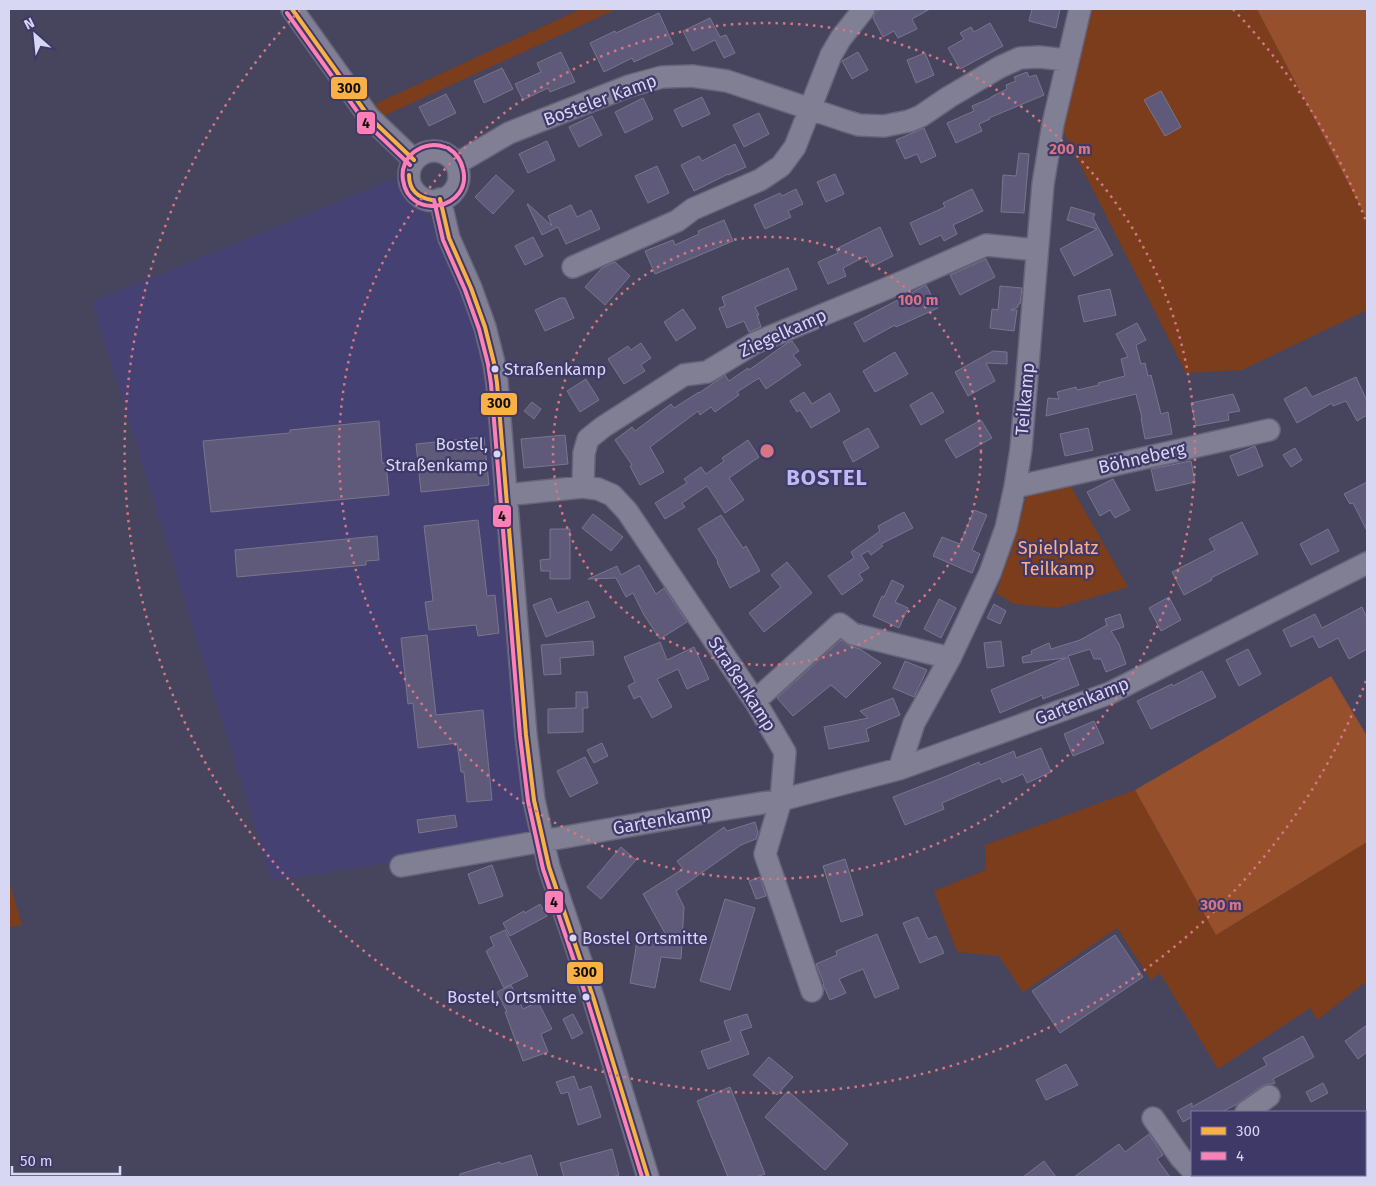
<svg xmlns="http://www.w3.org/2000/svg" width="1376" height="1186" font-family="'Fira Sans',sans-serif">
	<rect width="100%" height="100%" fill="#47445e"/>
	<path fill="#464173" d="M401,176L403,192L413,202L425,209L432,222L437,225L481,342L489,384L517,741L530,829L525,835L516,842L272,881L92,302Z"/>
	<path fill="#7b3d1c" d="M581,9H617L377,119L369,107Z
		M1086,9H1257L1367,219V310L1242,370L1186,373L1060,125Z
		M1070,485L1128,587L1057,608L1014,604L996,593L1016,536L1027,493Z
		M1135,790L1216,935L1367,842V981L1317,1020L1310,1008L1218,1069L1160,973L1151,980L1117,928L1023,992L999,956L957,952L934,891L986,870L985,845Z
		M9,881L22,925L10,927L9,922Z"/>
	<path fill="#97502c" d="M1257,9H1367V219Z
		M1331,676L1367,736V842L1216,935L1135,790Z"/>
	<path fill="#5f5a79" stroke="#77768c" d="M881,9H930L912,19L917,29L898,38L894,31L883,37L873,18L876,11Z
		M1032,9H1060L1056,28L1029,21Z
		M659,13L673,44L634,62L632,58L604,72L590,43L615,31L616,33Z
		M710,18L720,37L726,35L735,53L724,58L715,40L693,51L683,31Z
		M990,23L1003,46L960,69L948,48L964,39L960,33L971,27L974,32Z
		M561,52L575,82L550,92L548,88L523,100L515,84L541,72L537,63Z
		M858,52L868,70L852,79L842,61Z
		M925,53L934,75L916,83L907,60Z
		M502,68L513,89L484,103L474,81Z
		M1027,72L1029,77L1036,75L1044,95L989,118L990,119L979,124L982,131L956,143L947,123L974,111L972,106L991,98V97L1007,89L1006,85L1016,81L1014,77Z
		M1161,91L1181,127L1165,136L1144,100Z
		M446,94L456,113L429,126L419,107Z
		M702,97L710,114L682,127L674,110Z
		M643,98L653,119L625,133L615,112Z
		M759,113L769,134L744,147L733,125Z
		M592,116L602,135L579,147L569,127Z
		M924,128L936,156L921,163L917,154L905,159L896,140Z
		M547,141L555,160L528,173L519,154Z
		M735,144L746,167L728,175V174L694,191L681,165L699,156L702,161Z
		M1019,153L1029,154L1024,213L1001,212L1003,175L1016,176Z
		M657,166L669,193L648,203L635,176Z
		M835,174L844,194L826,202L817,182Z
		M496,175L514,191L493,214L475,197Z
		M796,189L803,204L788,211L791,217L765,229L754,205L780,193L782,196Z
		M972,189L983,211L953,225L957,234L944,241L941,235L920,245L910,223L945,207L943,203Z
		M527,204H528L552,226L548,216L571,205L577,217L591,210L600,229L566,244L558,227L542,235Z
		M1071,207L1095,214L1093,218L1113,255L1074,276L1060,249L1097,229L1067,220Z
		M724,220L733,241L655,274L645,251L673,240L675,245L699,234L698,231Z
		M880,227L893,256L871,267L866,256L843,268L846,276L828,284L818,262L838,253L836,249Z
		M533,237L543,256L525,265L515,246Z
		M986,259L995,277L960,295L950,275Z
		M615,262L630,276L605,305L585,287L602,268Z
		M788,268L797,289L755,307L759,315H757L761,327L749,332L744,321L727,328L719,308L725,306L722,297Z
		M926,285L938,308L896,327L895,325L864,342L854,323Z
		M1000,286L1022,288L1020,304H1018V307L1011,310H1017L1014,331L990,328L992,309L998,310Z
		M1110,289L1116,315L1084,322L1078,296Z
		M560,298H565L574,318L545,331L535,310Z
		M683,309L696,328L676,341L664,322Z
		M1137,323L1146,340L1136,345L1141,364L1145,363L1148,376L1151,375L1161,414L1168,412L1172,434L1145,439L1141,418H1142L1136,394L1046,416L1048,398L1059,399L1057,392L1076,387L1077,390L1099,385L1098,383L1125,376L1121,359L1128,357L1116,334Z
		M792,341L799,351L793,355L801,365L766,389L759,378L737,392L739,395L715,412L711,407L700,415L698,411L650,447L664,472L640,485L630,466L632,465L615,440L632,427L635,431L671,404L674,408L699,392V393L725,375L729,381L748,368L749,370L787,343Z
		M641,343L651,358L641,365L645,371L624,384L608,359L628,346L631,350Z
		M993,351L1007,352V364L986,363L995,381L968,396L955,372Z
		M895,352L908,374L875,392L863,371Z
		M1356,377L1367,401V415L1357,421L1346,401L1333,406L1332,403L1297,423L1284,399L1306,387L1312,397Z
		M586,379L599,400L580,412L567,391Z
		M804,392L812,404L830,393L840,411L811,428L800,410L797,412L790,401Z
		M932,392L944,412L921,425L910,405Z
		M1233,394L1240,411L1228,413L1229,420L1196,426L1191,403Z
		M532,402L541,409L534,419L524,411Z
		M981,420L992,438L956,458L945,440Z
		M379,421L382,463H386L389,495L211,512L203,441L290,433V430Z
		M868,428L879,447L853,462L843,442Z
		M1088,428L1093,450L1065,456L1060,434Z
		M565,435L568,464L524,468L521,439Z
		M484,437L489,485L421,492L416,444Z
		M748,440L759,457L729,478L744,500L725,513L707,486L682,503L685,507L665,519L655,503L687,483L684,479L701,467L706,474L724,461L722,458Z
		M1255,446L1263,466L1238,476L1230,456Z
		M1295,448L1302,460L1291,467L1283,455Z
		M1191,461L1195,482L1156,491L1151,469Z
		M1113,479L1130,510L1115,518L1110,510L1100,516L1087,492Z
		M1367,482V531L1353,503L1350,504L1344,494Z
		M974,510L987,515L972,550L980,554L972,573L933,556L942,537L960,544Z
		M904,512L913,528L881,544L883,546L871,555L868,551L861,555L869,568L859,574L863,580L842,595L828,576L854,558L851,552L880,531L878,526Z
		M593,514L623,537L611,551L582,528Z
		M721,515L743,548L746,546L760,571L730,588L717,562L718,561L698,529Z
		M478,520L487,596L495,595L499,633L478,636L476,625L429,630L425,602L433,601L424,526Z
		M1242,522L1258,554L1211,578L1212,580L1184,595L1172,572L1215,550L1209,539Z
		M550,529H570V579H550V571H541L540,560L550,559Z
		M1328,529L1339,551L1311,565L1300,544Z
		M377,536L379,560L366,561V565L237,577L235,550Z
		M787,562L812,593L764,632L749,613L781,587L771,575Z
		M639,565L656,594L664,588L687,622L660,639L644,615L633,593L626,597L616,578L588,579L617,566L621,575Z
		M892,580L904,586L895,602L908,608L899,628L873,616L882,596L884,597Z
		M1169,597L1181,620L1161,631L1149,608Z
		M551,598L557,613L588,601L595,617L546,637L533,605Z
		M939,599L956,608L941,638L924,629Z
		M994,604L1006,611L1000,624L987,618Z
		M1362,607L1367,618V649L1349,659L1338,638L1319,648L1313,636L1291,647L1283,630L1315,614L1322,628Z
		M1120,614L1124,627L1111,631L1119,644L1126,664L1106,672L1101,659H1094L1090,649L1068,656L1079,685L1043,699L1042,695L1000,713L991,690L1066,658L1023,663L1022,657L1032,654L1031,651L1049,643L1051,649L1080,640L1107,625V626L1105,619Z
		M427,635L436,715L483,710L492,800L467,802L464,772H461L457,743L418,748L413,703L408,704L401,638Z
		M841,640L850,646L860,649L881,663L846,698L831,685L793,716L777,698Z
		M593,641L594,655L560,658L561,674L544,675L541,645Z
		M1001,641L1004,666L987,668L984,643Z
		M660,642L667,660L694,647L709,679L687,689L678,669L657,679L672,707L652,718L640,696L634,699L628,686L635,682L624,657Z
		M1248,649L1261,674L1239,686L1226,660Z
		M905,661L927,670L914,697L893,688Z
		M1202,671L1216,697L1151,729L1137,701L1172,684L1173,686Z
		M576,692H587L588,708H583V732L548,733V709L576,708Z
		M893,698L900,715L866,729L869,741L829,749L824,727L868,718L860,711Z
		M1094,721L1104,743L1073,756L1064,734Z
		M602,743L608,756L594,763L587,750Z
		M1041,748L1051,772L1027,783L1023,774L1002,783L1000,778L942,803L944,809L905,825L893,797L947,776L979,762L980,765L1014,751L1016,758Z
		M585,757L598,783L570,797L557,771Z
		M455,815L457,827L419,833L417,820Z
		M755,822L758,832L756,839L741,845L676,891L684,907L681,959L661,957L655,988L630,983L635,954L638,932L666,935L643,894L683,869L677,861L724,827L727,831Z
		M621,847L636,860L601,899L587,887Z
		M845,859L863,915L841,922L823,866Z
		M492,865L503,896L479,904L468,874Z
		M760,877L766,896L756,899L749,881Z
		M725,899L755,908L730,990L700,981Z
		M540,904L547,916L510,936L503,923L524,911L525,913Z
		M918,917L928,939L936,936L944,953L920,963L903,923Z
		M505,930L528,976L504,988L486,951L494,946L490,937Z
		M877,934L899,988L875,998L863,969L839,979L846,993L830,1000L823,985L824,984L816,964L837,955L836,951Z
		M1115,935L1143,977L1060,1033L1032,991Z
		M511,985L523,1009L538,1002L552,1029L541,1034L548,1052L523,1061L505,1012H507L497,992Z
		M573,1014L583,1033L572,1039L563,1019Z
		M747,1014L752,1027L740,1031L749,1054L708,1069L701,1051L731,1041L724,1021Z
		M1367,1025V1052L1358,1059L1345,1041Z
		M1303,1036L1314,1057L1273,1079L1275,1083L1273,1084H1267L1262,1086L1237,1104L1222,1112H1192V1117L1183,1122L1177,1111L1192,1103V1107L1267,1065L1263,1058Z
		M769,1057L793,1077L777,1095L753,1075Z
		M1066,1064L1078,1085L1046,1100L1036,1080Z
		M574,1076L579,1090L591,1086L601,1117L578,1125L568,1092L561,1094L556,1082Z
		M1323,1083L1328,1093L1311,1102L1306,1092Z
		M730,1087L765,1174L756,1177H728L697,1101Z
		M788,1091L848,1144L825,1170L765,1117Z
		M1149,1134L1163,1155L1157,1159L1170,1177H1074L1119,1144L1125,1152Z
		M612,1149L619,1175L612,1177H564L560,1163Z
		M531,1155L538,1177H460V1174L500,1162L501,1164Z
		M1044,1161L1056,1177H1023Z"/>
	<g fill="none" stroke-linecap="round" stroke-linejoin="round">
		<g stroke="#66647b" stroke-width="24">
			<path id="minor" d="M292,9L369,117L414,160
				M409 176a25 25 0 1 1 50 0a25 25 0 1 1-50 0Z
				M456,164L509,133L629,86L662,77L692,76L727,81L846,121L859,125L884,126L909,121L921,116L949,97L1000,67L1020,58L1039,57L1067,60
				M440,199L449,238L471,288L485,327L494,363L497,383L526,735L534,800L549,867L594,1000L648,1177
				M573,267L677,221L693,209L760,180L781,166L795,147L831,55L841,38L864,9
				M583,487L584,453L588,439L603,427L684,375L707,372L755,343L907,280L986,245L1037,250
				M1015,487L1269,430
				M506,495L583,487L598,489L612,495L627,511L755,701L785,752L781,800L765,854L812,991
				M755,701L840,624L853,634L950,658
				M899,769L914,723L950,658L990,573L1006,528L1015,487L1021,449L1043,184L1053,124L1080,9
				M401,866L719,810L781,800L899,769L1110,693L1367,563
				M1246,1112L1269,1096
				M1153,1118L1181,1158L1192,1170
				M1365,1153L1367,1152
				M1331,1177L1335,1175"/>
		</g>
		<use href="#minor" stroke="#807f94" stroke-width="21"/>
		<g stroke="#3f3968" stroke-width="8">
			<path id="bus-1" d="M292,9L369,117L414,160
				M409,175C409,190 418,198 432,200
				M440,199L449,238L471,288L485,327L494,363L497,383L526,735L534,800L549,867L594,1000L648,1177"/>
		</g>
		<g stroke="#3f3968" stroke-width="8">
			<path id="bus-2" d="M287,13L364,121L410,165
				M445,147C424,139 399,156 403,180C409,222 473,209 463,169C461,160 456,153 448,148
				M434,200L443,240L465,290L479,329L488,364L491,384L520,736L528,801L543,869L588,1002L642,1177"/>
		</g>
		<use href="#bus-1" stroke="#f9b146" stroke-width="4"/>
		<use href="#bus-2" stroke="#ff80b6" stroke-width="4"/>
	</g>
	<g fill="none" stroke="#d67683" stroke-width="2.5" stroke-dasharray="2.5 5">
		<circle cx="767" cy="451" r="214"/>
		<circle cx="767" cy="451" r="428"/>
		<path d="M1366 681A642 642 0 1 1 301 9M1233 9A642 642 0 0 1 1366 221"/>
	</g>
	<g fill="#d7d6f3" stroke="#3f3968" stroke-width="2">
		<circle cx="495" cy="369" r="4.5"/>
		<circle cx="497" cy="454" r="4.5"/>
		<circle cx="573" cy="938" r="4.5"/>
		<circle cx="586" cy="997" r="4.5"/>
	</g>
	<g text-anchor="middle" dominant-baseline="central" stroke-width="4.5" stroke-linejoin="round" paint-order="stroke">
		<g font-size="17" fill="#d7d6f3" stroke="#3f3968" text-anchor="start">
			<text x="504" y="369">Straßenkamp</text>
			<text x="488" y="444" text-anchor="end">Bostel,<tspan x="488" dy="21">Straßenkamp</tspan></text>
			<text x="582" y="938">Bostel Ortsmitte</text>
			<text x="577" y="997" text-anchor="end">Bostel, Ortsmitte</text>
		</g>
		<g font-size="18" fill="#d7d6f3" stroke="#3f3968">
			<text transform="translate(600 100) rotate(-20)">Bosteler Kamp</text>
			<text transform="translate(783 333) rotate(-24)">Ziegelkamp</text>
			<text transform="translate(1025 399) rotate(-85)">Teilkamp</text>
			<text transform="translate(1142 458) rotate(-13)">Böhneberg</text>
			<text transform="translate(742 684) rotate(57)">Straßenkamp</text>
			<text transform="translate(1082 701) rotate(-22)">Gartenkamp</text>
			<text transform="translate(662 820) rotate(-10)">Gartenkamp</text>
		</g>
		<g font-size="18" fill="#ffad85" stroke="#3f3968">
			<text x="1058" y="548">Spielplatz<tspan x="1058" dy="21">Teilkamp</tspan></text>
		</g>
		<g font-size="22" font-weight="bold" letter-spacing="1" fill="#bebbf3" stroke="#3f3968">
			<text x="827" y="477">BOSTEL</text>
		</g>
	</g>
	<circle cx="767" cy="451" r="8" fill="#d67683" stroke="#3f3968" stroke-width="2.5"/>
	<g font-size="15" text-anchor="middle" font-weight="bold" fill="#d67683" stroke="#3f3968" stroke-width="4.5" stroke-linejoin="round" paint-order="stroke">
		<text x="1070" y="154">200 m</text>
		<text x="918" y="305">100 m</text>
		<text x="1221" y="910">300 m</text>
	</g>
	<g stroke="#3f3968" stroke-width="2">
		<rect x="330" y="76" width="38" height="24" rx="5" fill="#f9b146"/>
		<rect x="356" y="111" width="20" height="24" rx="5" fill="#ff80b6"/>
		<rect x="480" y="392" width="38" height="24" rx="5" fill="#f9b146"/>
		<rect x="492" y="504" width="20" height="24" rx="5" fill="#ff80b6"/>
		<rect x="544" y="890" width="20" height="24" rx="5" fill="#ff80b6"/>
		<rect x="566" y="961" width="38" height="24" rx="5" fill="#f9b146"/>
	</g>
	<g font-size="14" text-anchor="middle" font-weight="bold" fill="#111">
		<text x="349" y="93">300</text>
		<text x="366" y="128">4</text>
		<text x="499" y="408">300</text>
		<text x="502" y="521">4</text>
		<text x="554" y="907">4</text>
		<text x="585" y="977">300</text>
	</g>
	<rect width="1376" height="1186" fill="none" stroke="#d7d6f3" stroke-width="20"/>
	<rect x="1191" y="1111" width="175" height="65" fill="#3f3968" stroke="#7c78a0"/>
	<rect x="1201" y="1127" width="25" height="8" fill="#f9b146" stroke="#7c78a0"/>
	<text x="1236" y="1136" font-size="15" fill="#d7d6f3">300</text>
	<rect x="1201" y="1152" width="25" height="8" fill="#ff80b6" stroke="#7c78a0"/>
	<text x="1236" y="1161" font-size="15" fill="#d7d6f3">4</text>
	<g transform="translate(35 35) rotate(333)" stroke="#3f3968" stroke-width="4" paint-order="stroke">
	<path d="M0-4L9 19L0 12L-9 19Z" fill="#d7d6f3"/>
	<text y="-8" font-size="14" font-weight="bold" text-anchor="middle" fill="#d7d6f3">N</text>
	</g>
	<path d="M12 1166v8h108v-8" fill="none" stroke="#d7d6f3" stroke-width="2.5"/>
	<text x="20" y="1166" font-size="15" fill="#d7d6f3" stroke="#3f3968" stroke-width="4" paint-order="stroke">50 m</text>
</svg>
